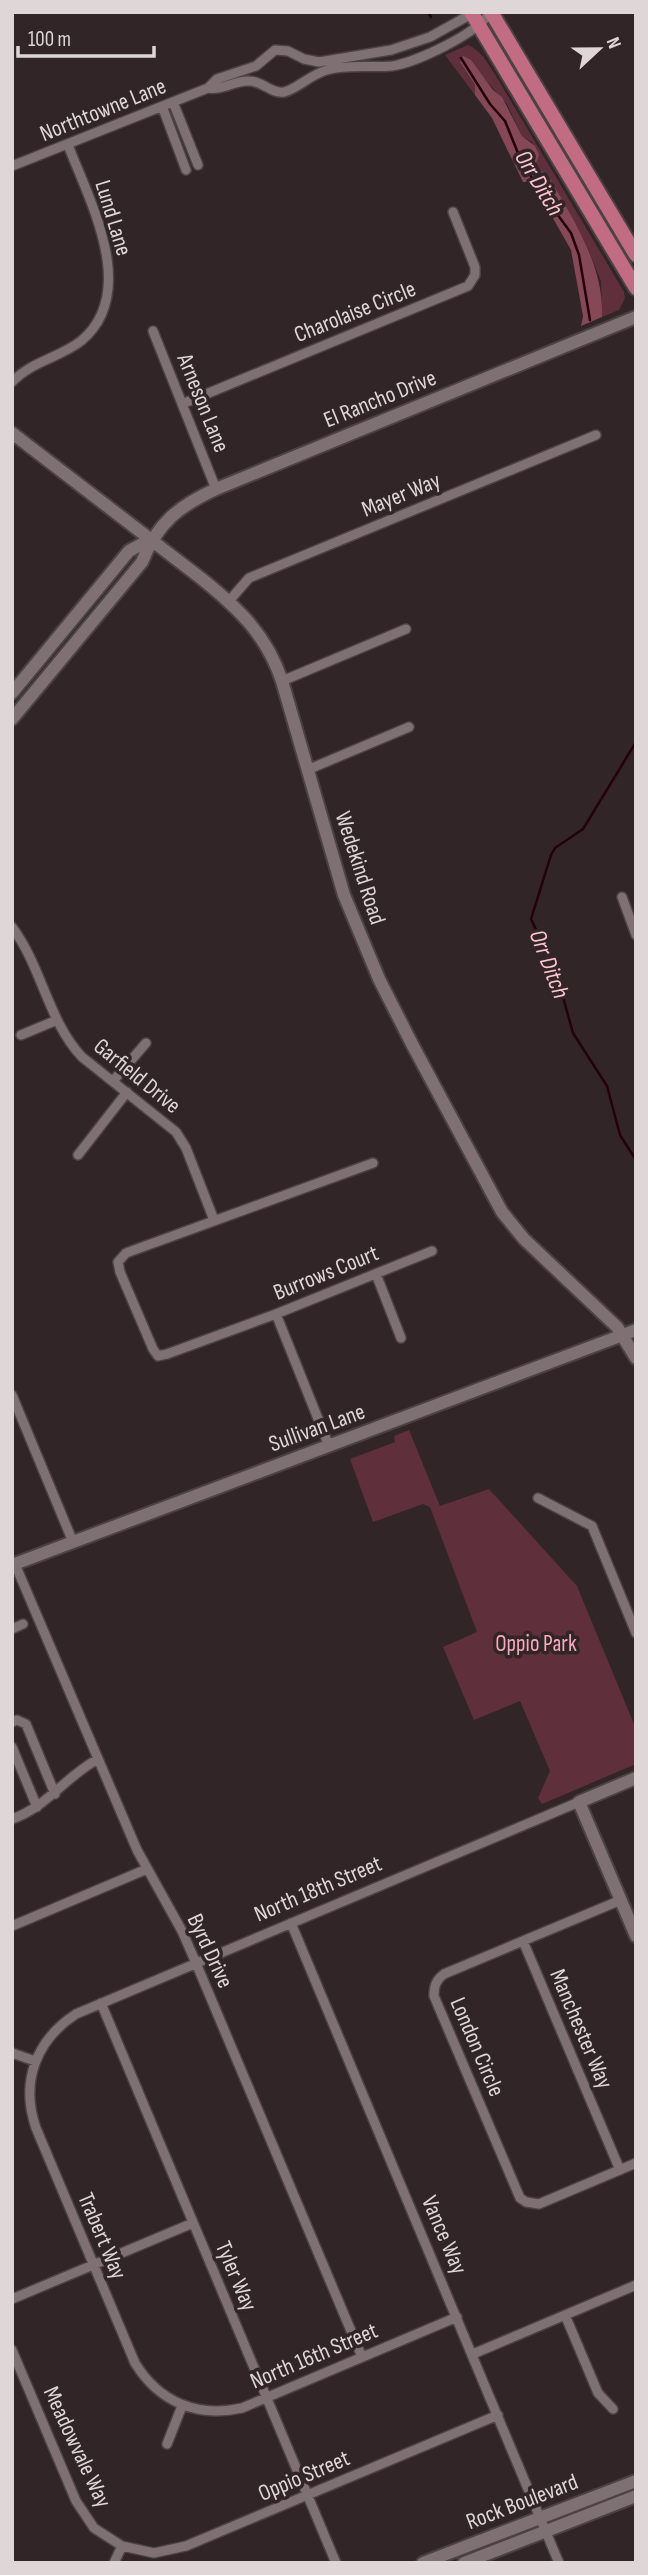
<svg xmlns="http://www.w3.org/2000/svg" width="648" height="2575" font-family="'Sofia Sans Condensed',sans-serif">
	<rect width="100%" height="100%" fill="#312527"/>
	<path fill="#602f3c" d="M468,45C482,51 488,64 496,76L624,292L625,298L619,310L602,317L601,281L586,244L548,175L537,168L533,143L522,136L507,104L475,68L470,60L460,62L475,85V95L445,55Z
		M409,1430L440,1506L489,1489L577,1586L636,1729V1764L542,1804L538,1798L550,1771L520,1701L474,1720L443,1647L477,1632L430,1507L423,1504L373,1522L350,1459L395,1442L394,1436Z"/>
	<path fill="#844857" d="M463,56L471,60L493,90L502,97L522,136L535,146L539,155L536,163L537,168L548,175C573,220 604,264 602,317L581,326L583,316L571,250L554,220L527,182H523L492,118L475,95V85L460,62Z"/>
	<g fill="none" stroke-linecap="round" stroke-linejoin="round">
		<path stroke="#25000c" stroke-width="2.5" d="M428,12L431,17
			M461,58L490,104L505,121L520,158L538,188L571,233L579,255L590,320
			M636,742L583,829L555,848L551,855L531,919L556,972L573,1033L607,1086L620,1135L636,1160"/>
		<g stroke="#4b4244" stroke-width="12">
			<path id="street" d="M208,88C222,91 235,80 249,81C263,81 271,94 284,92C296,90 311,74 327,70C348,64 370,68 392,66C415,63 479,33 490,12
				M173,102L198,165
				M162,106L186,170
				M12,166L208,88L217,79L256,66L275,50L288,51L304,59L319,62L391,50L430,37L475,12
				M153,331L216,489
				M12,382C32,361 59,358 81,341C140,292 89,200 68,145
				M182,404L468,286L475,275V267L453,212
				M229,601L249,578L596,435
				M282,681L406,629
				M307,770L409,727
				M622,897L636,935
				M12,927C42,967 48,1021 82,1057L176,1132L186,1148L214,1220
				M21,1035L57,1020
				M113,1081L146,1043
				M78,1155L127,1092
				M373,1163L126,1253L118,1262L120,1272L153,1349L158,1356L167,1354L276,1314L432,1251
				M376,1274L401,1338
				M276,1314L329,1446
				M12,1395L73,1542
				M538,1498L592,1526L636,1633
				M15,1564L137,1850L182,1931L196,1963L362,2357
				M12,1629L23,1624
				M12,1722L17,1720L26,1724L55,1794
				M12,1747L37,1807
				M12,1819C47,1807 66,1776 98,1759
				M621,1900L444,1974C436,1980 434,1986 434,1996L520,2198L526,2202L539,2204L636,2163
				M291,1923L559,2563
				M12,1926L147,1869
				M523,1941L620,2170
				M101,2003L336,2563
				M12,2053L35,2061
				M12,2299L193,2223
				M565,2315L598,2393L613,2409
				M457,2317L242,2408C197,2418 159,2402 135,2363L36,2128C20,2082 36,2040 76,2014L579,1802
				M12,2350L76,2501L94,2528L122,2546L154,2553L186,2546L498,2415
				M473,2354L636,2285
				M167,2444L182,2406
				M114,2563L122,2546"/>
		</g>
		<g stroke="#4b4244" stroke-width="16">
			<path id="secondary" d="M12,433L202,579C239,609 266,634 282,681L344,895L379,979L412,1044L502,1212L524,1239L617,1327L636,1358
				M12,693L129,551L151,539
				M12,719L142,562C157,523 179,506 216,489L636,317
				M12,1565L636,1330
				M636,1778L579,1802L636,1936
				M423,2563L636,2481
				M464,2563L636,2496"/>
		</g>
		<g stroke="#4b4244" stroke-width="18">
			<path id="primary" d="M471,12L636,288
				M491,12L636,255"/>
		</g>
		<use href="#street" stroke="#7f7073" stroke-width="9"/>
		<use href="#secondary" stroke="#7f7073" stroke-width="12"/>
		<use href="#primary" stroke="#c26c83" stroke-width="14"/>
	</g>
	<g text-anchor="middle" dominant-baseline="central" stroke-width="7" stroke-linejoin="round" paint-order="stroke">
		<g font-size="23" fill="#ded6d7" stroke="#312527">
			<text transform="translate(103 110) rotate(-22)">Northtowne Lane</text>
			<text transform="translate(113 218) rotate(73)">Lund Lane</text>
			<text transform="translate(355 312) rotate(-22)">Charolaise Circle</text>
			<text transform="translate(380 399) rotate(-22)">El Rancho Drive</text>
			<text transform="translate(203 403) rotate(68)">Arneson Lane</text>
			<text transform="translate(401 495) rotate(-22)">Mayer Way</text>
			<text transform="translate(360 868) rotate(72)">Wedekind Road</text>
			<text transform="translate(137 1076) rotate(39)">Garfield Drive</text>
			<text transform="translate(326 1273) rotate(-22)">Burrows Court</text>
			<text transform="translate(317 1428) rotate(-20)">Sullivan Lane</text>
			<text transform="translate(318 1889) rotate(-23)">North 18th Street</text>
			<text transform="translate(210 1951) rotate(65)">Byrd Drive</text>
			<text transform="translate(581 2029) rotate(67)">Manchester Way</text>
			<text transform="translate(477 2047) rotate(67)">London Circle</text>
			<text transform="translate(444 2235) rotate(67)">Vance Way</text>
			<text transform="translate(102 2236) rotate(67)">Trabert Way</text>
			<text transform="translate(236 2276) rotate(67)">Tyler Way</text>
			<text transform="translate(314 2356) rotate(-23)">North 16th Street</text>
			<text transform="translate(77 2447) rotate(65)">Meadowvale Way</text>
			<text transform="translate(304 2476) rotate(-23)">Oppio Street</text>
			<text transform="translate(522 2502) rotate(-21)">Rock Boulevard</text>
		</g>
		<g font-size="23" fill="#f6aabb" stroke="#312527">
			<text x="536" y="1644">Oppio Park</text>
		</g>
		<g font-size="24" font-style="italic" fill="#ffc4d0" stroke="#312527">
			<text transform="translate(539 183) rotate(59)">Orr Ditch</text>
			<text transform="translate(549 964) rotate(69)">Orr Ditch</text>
		</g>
	</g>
	<rect width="648" height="2575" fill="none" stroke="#ded6d7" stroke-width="28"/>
	<g transform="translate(599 49) rotate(68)" stroke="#312527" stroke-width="5" paint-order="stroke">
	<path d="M0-5L12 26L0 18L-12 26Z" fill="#ded6d7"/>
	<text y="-10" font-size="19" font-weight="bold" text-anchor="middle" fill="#ded6d7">N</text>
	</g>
	<path d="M18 46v10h136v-10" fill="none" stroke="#ded6d7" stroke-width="3.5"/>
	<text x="28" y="46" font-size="21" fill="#ded6d7" stroke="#312527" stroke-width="5" paint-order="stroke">100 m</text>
</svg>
